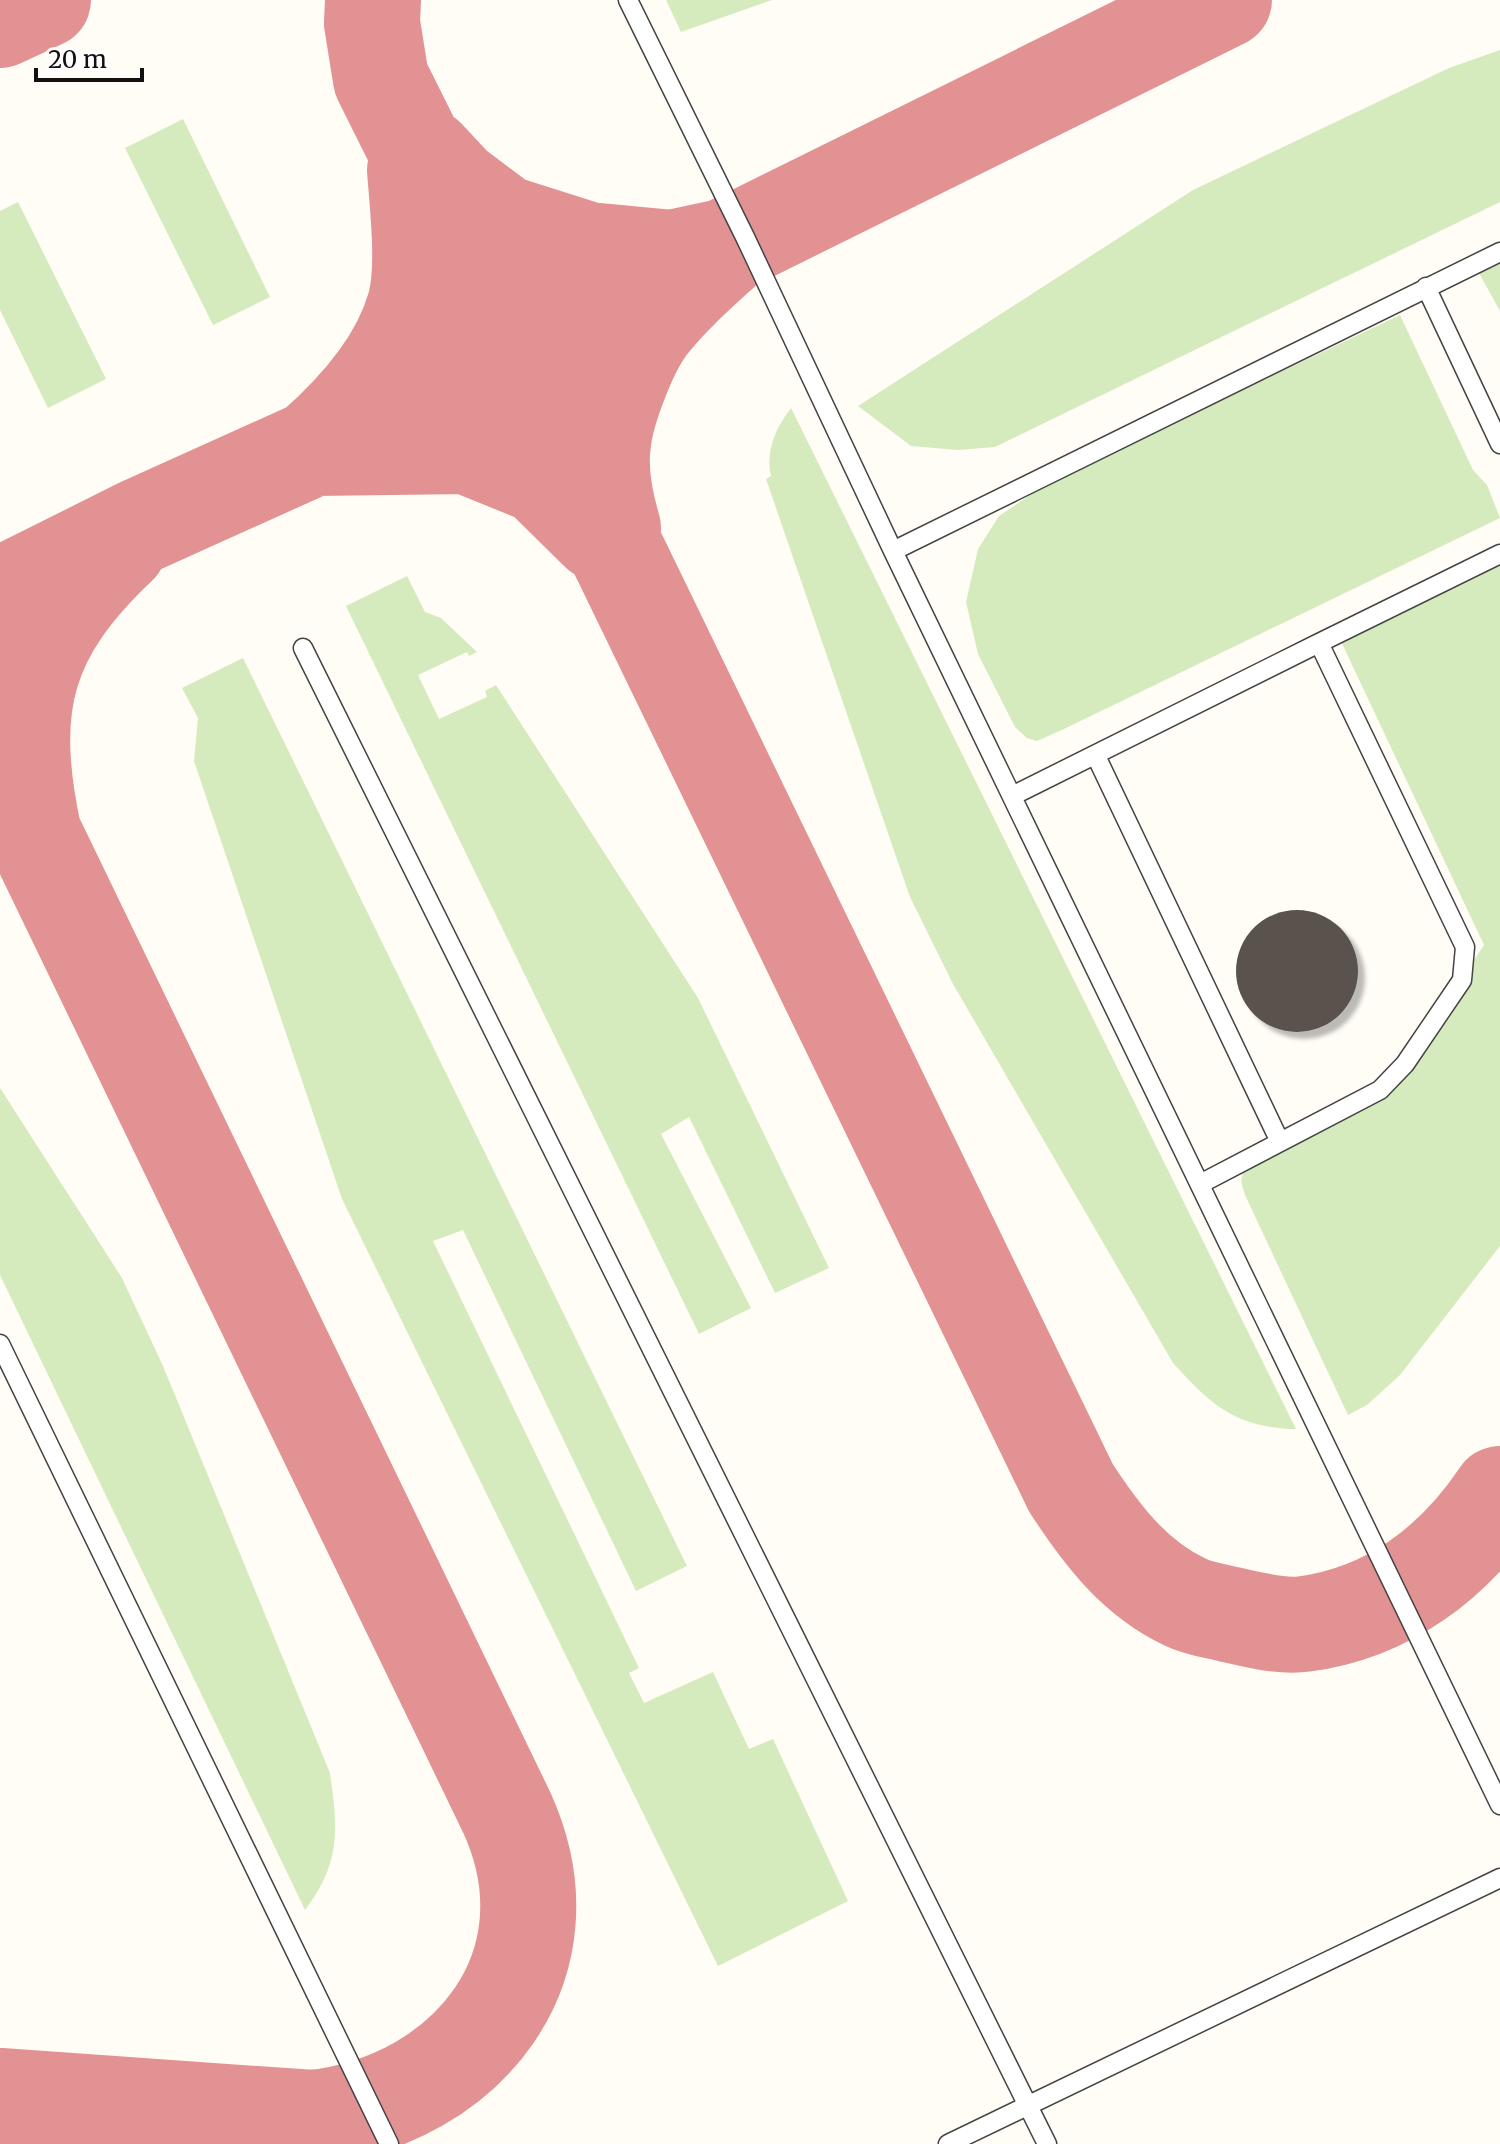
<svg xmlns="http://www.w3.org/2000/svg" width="1500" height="2144" font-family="Merriweather,serif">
	<defs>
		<filter id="shadow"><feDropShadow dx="7" dy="7" stdDeviation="2" flood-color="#0004"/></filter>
	</defs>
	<rect width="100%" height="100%" fill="#fffdf5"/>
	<path fill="#d5ebbd" d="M666,0H772L681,32Z
		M1500,50V202L995,447L958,450L911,446L858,406L1193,190L1449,68Z
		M183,119L270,297L213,325L125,148Z
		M18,202L106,379L48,408L0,310V211Z
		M1500,264V311L1479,273Z
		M1400,315L1473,470L1487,485L1500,518L1064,729L1037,741L1027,738L1015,727L978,654L966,602L978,549L999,516L1048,483Z
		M791,408L1296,1429C1236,1428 1211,1405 1173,1363L953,984L910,897L766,479L771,476C765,452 776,427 791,408Z
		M1500,556V1246L1400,1375L1367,1405L1348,1415L1245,1195L1241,1181L1244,1168L1389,1090L1484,945L1338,635Z
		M407,576L425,612L441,618L477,652L469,656L467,652L418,675L439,719L487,697L485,691L496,685L698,998L829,1268L775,1293L689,1117L661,1134L751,1308L699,1334L346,606Z
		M243,658L687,1566L636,1591L463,1230L433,1241L639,1668L629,1673L644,1703L713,1672L749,1749L773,1739L848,1901L718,1966L342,1199L194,761L198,718L182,688Z
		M0,1088L122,1278L163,1366L330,1773C338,1829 341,1863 305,1910L0,1275Z"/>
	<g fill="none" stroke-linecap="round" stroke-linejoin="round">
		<path stroke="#e29292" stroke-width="96" d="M373,0L372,23L381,79L622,562L1071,1488C1101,1534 1134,1578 1185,1602C1199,1609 1217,1611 1232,1615C1254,1620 1281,1627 1304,1624C1388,1613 1454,1563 1500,1494
			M0,20L43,0
			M427,157L455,187L503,223L588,250L672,258L728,246C701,271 673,295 650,324C630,349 606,411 603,443C599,472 605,501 613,528
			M415,170C418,208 425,269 415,305C399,362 356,410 313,448L467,446L541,476L599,533
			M0,596L140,526L313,448L512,346L745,237L1224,0
			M0,764L507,1813C576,1965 468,2100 313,2118L0,2096
			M33,831C7,705 25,635 119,546"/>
	</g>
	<path fill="#5a524d" filter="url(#shadow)" d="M1236 971a61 61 0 1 1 122 0a61 61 0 1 1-122 0Z"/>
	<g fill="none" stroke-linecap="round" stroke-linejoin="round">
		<g stroke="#444" stroke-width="21">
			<path id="service" d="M628,0L745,237L893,551L1500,1805
				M1426,287L1500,444
				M893,551L1500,252
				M1319,643L1500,554
				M303,648L1047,2144
				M1096,756L1280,1142
				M1014,795L1319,643L1465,947L1462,980L1405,1064L1380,1090L1200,1184
				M0,1344L389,2144
				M948,2144L1500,1878"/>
		</g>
		<use href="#service" stroke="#fff" stroke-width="18"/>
	</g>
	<path d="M36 68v12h106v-12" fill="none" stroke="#111111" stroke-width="4"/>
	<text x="48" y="68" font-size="24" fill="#111111" stroke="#ffffff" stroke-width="6" paint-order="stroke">20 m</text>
</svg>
